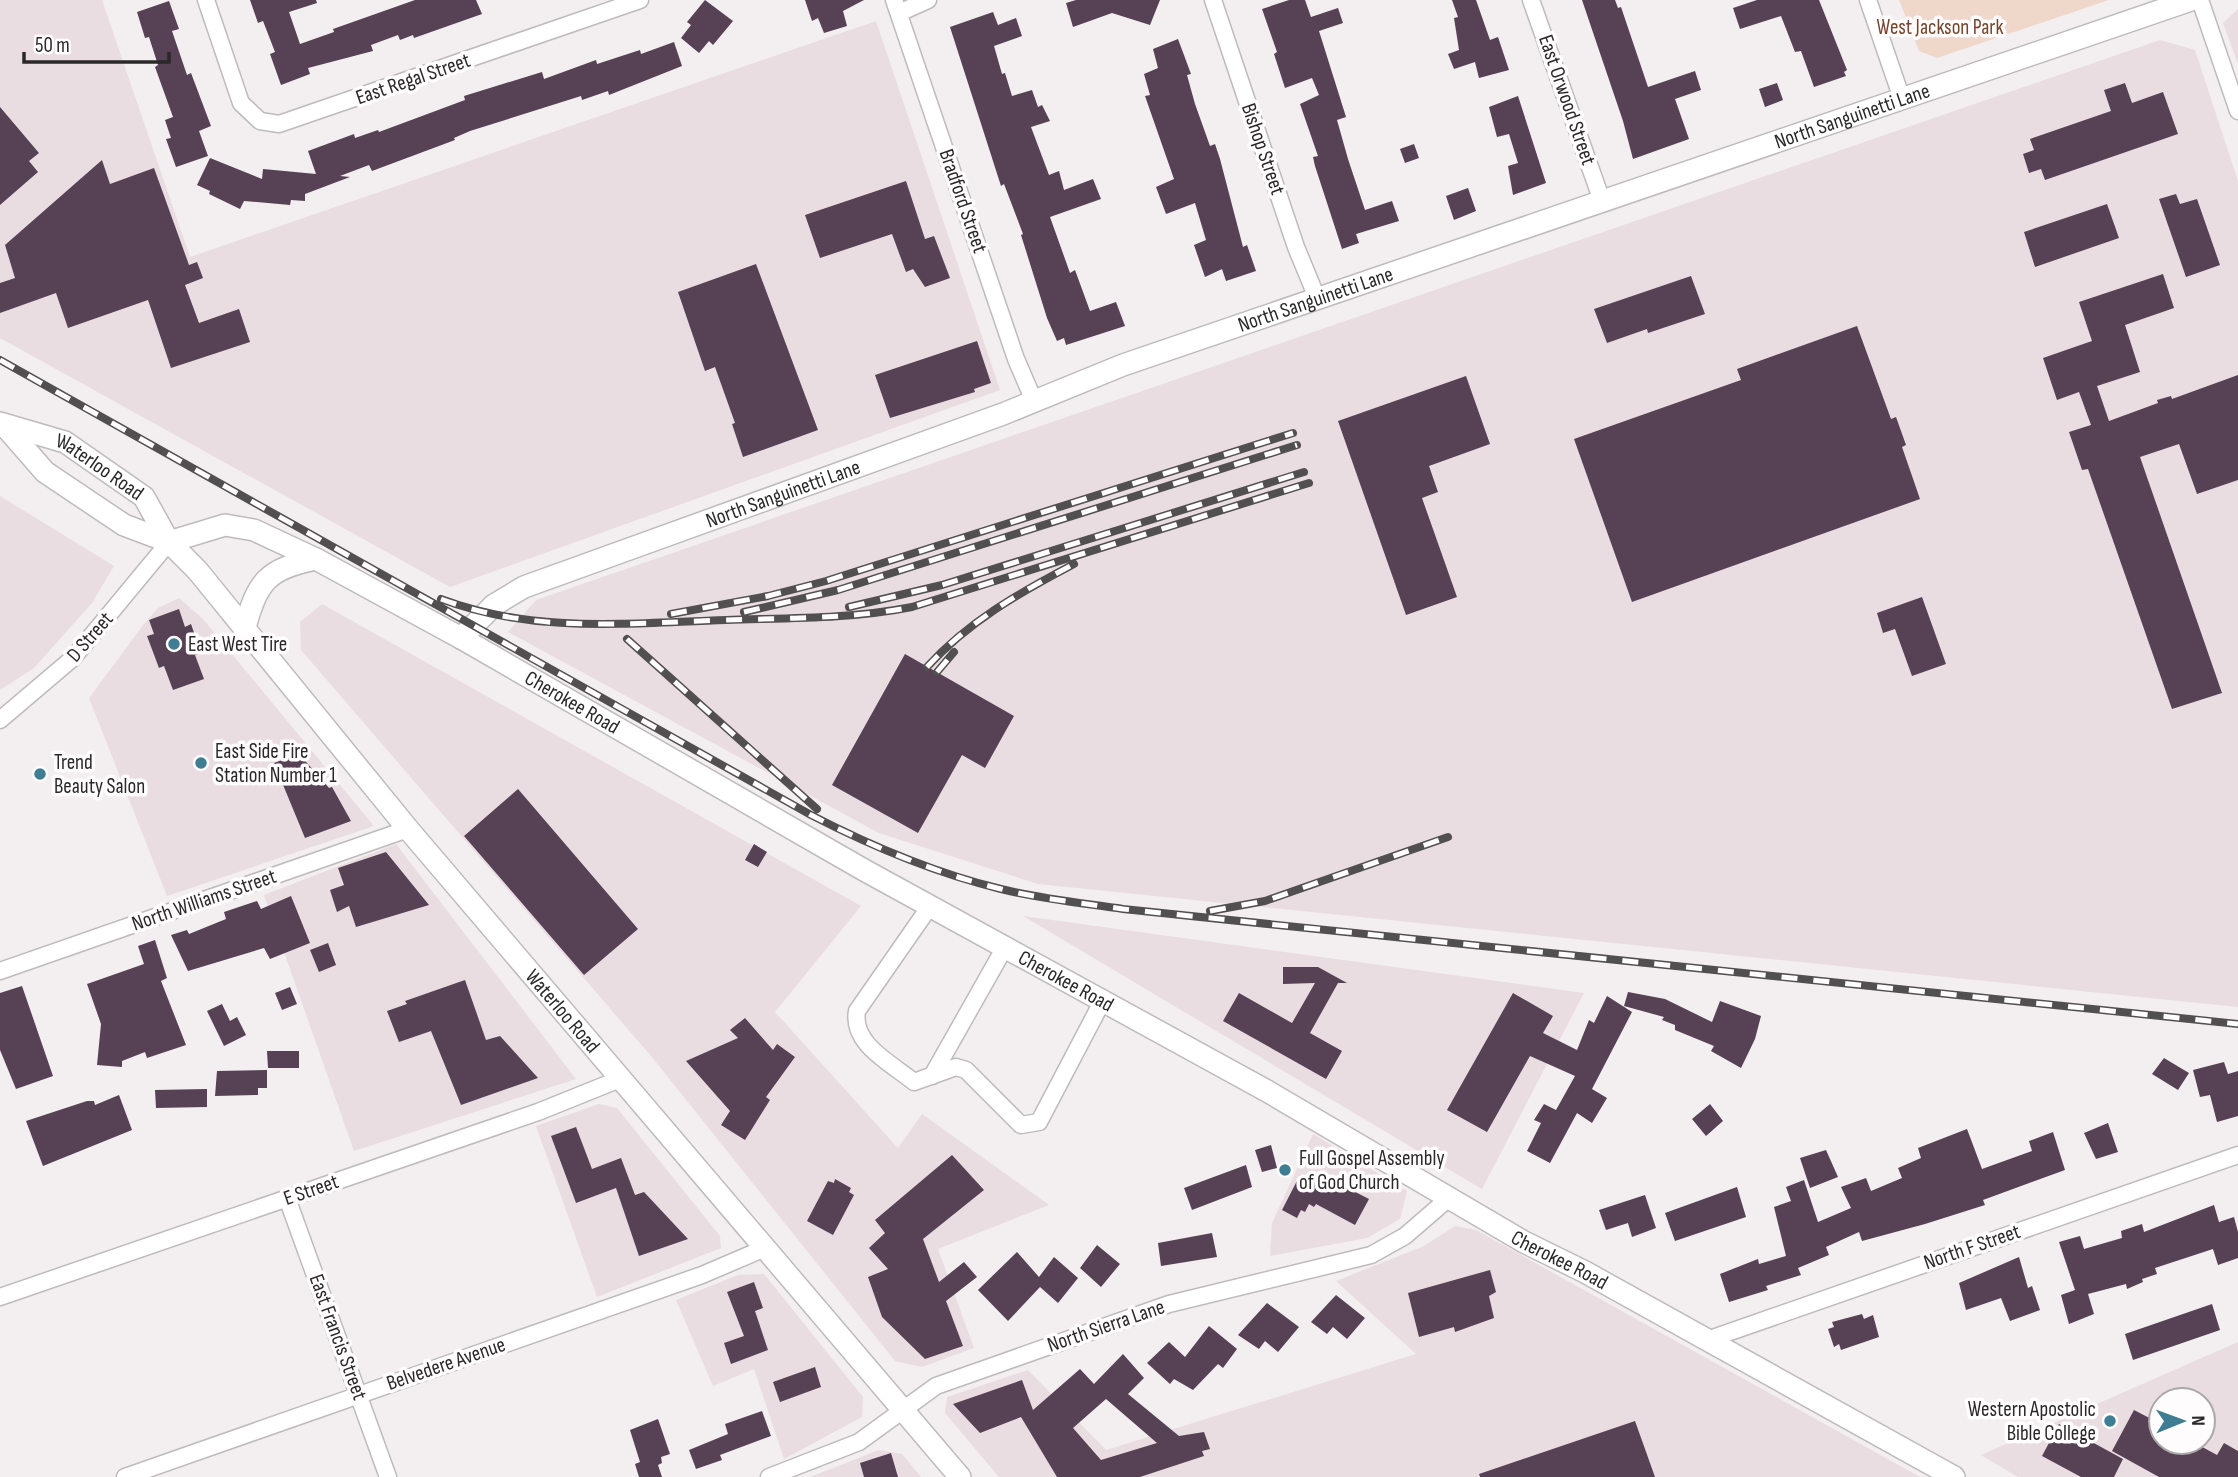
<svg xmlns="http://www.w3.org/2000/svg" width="2238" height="1477" font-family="'Sofia Sans Condensed',sans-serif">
	<rect width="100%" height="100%" fill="#f3eef0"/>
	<path fill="#e9dde1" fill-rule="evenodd" d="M0,0H102L190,257L876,21L1000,390L450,587L0,338Z
		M2238,9V64L2223,23Z
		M2160,40L2195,50L2238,181V1007L1038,884L879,833L508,632L536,600Z
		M0,496L114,566L92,603L34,668L0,690Z
		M179,598L203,619L374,826L167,896L89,698L144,624L158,608Z
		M322,604L861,906L775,1012L898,1148L922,1114L1049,1205L938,1249L974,1348L922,1367L895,1361L651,1056L301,650L300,622Z
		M396,844L576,1079L354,1151L264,895Z
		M1023,916L1584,993L1482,1189Z
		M599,1104L617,1108L720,1236L721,1248L597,1297L536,1126Z
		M1313,1134L1407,1191L1400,1219L1367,1238L1270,1256L1272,1223Z
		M1455,1226L1476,1230L1920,1477H999L945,1413L947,1397L1028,1370L1106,1450L1416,1354L1336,1281L1424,1246Z
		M764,1274L863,1397L862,1417L784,1459L754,1369L713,1386L676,1300L738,1275Z
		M2238,1342V1477H2018L1981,1455ZM2161,1400H2203V1442H2161Z
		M879,1450L902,1454L921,1477H810Z"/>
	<path fill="#efd7ca" d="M1899,0H2109L1937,58L1919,51Z"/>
	<path fill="#574155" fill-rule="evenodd" d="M250,0H316L317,3L289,12L300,44L334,32L333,29L415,0H476L482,14L414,38L413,35L400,40L398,35L371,45L373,51L308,68L310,74L281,85L270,54L275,52L263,21L258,23Z
		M705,0L733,21L713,45L709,41L699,53L681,38L691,25L687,22Z
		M805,0H864L843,11L847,26L824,33L818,18L812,21Z
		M1076,0H1160L1150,25L1112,13L1073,27L1066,3Z
		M1289,0H1305L1311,17L1338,8L1343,23L1319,31L1346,117L1337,120L1348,159L1365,210L1392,201L1399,221L1356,234L1359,243L1342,249L1315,166L1313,157L1318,156L1300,104L1319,95L1312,78L1285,88L1274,54L1277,52L1262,9Z
		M1452,0H1476L1490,40L1498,37L1509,70L1479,78L1475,62L1454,69L1448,54L1459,50L1454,18L1458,17Z
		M1582,0H1615L1618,8L1621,7L1648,87L1695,71L1701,90L1675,99L1689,139L1633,159L1623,121Z
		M1757,0H1819L1847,70L1844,72L1846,76L1814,87L1801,51L1795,52L1781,16L1740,29L1733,8Z
		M169,1L179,29L172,31L187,75L191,73L211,126L199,131L208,156L176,167L166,139L171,138L165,120L173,117L155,67L158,65L149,37L145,38L137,12Z
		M993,12L998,25L1016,18L1022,36L994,46L1002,74L1005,73L1012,96L1032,90L1038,107L1042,105L1050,121L1031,127L1049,175L1059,171L1064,190L1093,179L1101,199L1050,217L1070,273L1075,270L1090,311L1116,302L1125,326L1066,345L1064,338L1057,341L1047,318L1021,235L1023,234L1004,184L1001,186L950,27Z
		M1178,39L1191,74L1187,75L1195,104L1210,146L1215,144L1220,159L1243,247L1247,245L1256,271L1226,281L1222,269L1205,277L1194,245L1206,240L1195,203L1166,214L1156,187L1174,179L1145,96L1150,95L1144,74L1158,68L1153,49Z
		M674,42L682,66L609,95L608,91L582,100L581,96L470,131L454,138L455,140L372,171L369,165L340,176L350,177L305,194V201L291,200L290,205L244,201L240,209L209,194L210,191L197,185L210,158L262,179L263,169L316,174L308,151L354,134L355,138L378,130L379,132L465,100L464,96L542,72L544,79L596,60L597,64L640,50L641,54Z
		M1777,83L1783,100L1765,107L1759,89Z
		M2125,83L2132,103L2163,92L2178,134L2045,180L2041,169L2029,173L2023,154L2034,150L2030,139L2111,111L2104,90Z
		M1518,96L1546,183L1513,195L1508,166L1518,163L1509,134L1497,137L1489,107Z
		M0,107L39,153L29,161L38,172L0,205Z
		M1414,144L1419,158L1405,163L1400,149Z
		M102,160L110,184L154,168L189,265L197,262L203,278L185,285L199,323L239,309L250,342L171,368L148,300L68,328L56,293L0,313V283L15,278L5,245Z
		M906,181L925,239L934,236L950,278L925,287L913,269L906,272L892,234L820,258L805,215Z
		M1468,188L1476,211L1454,220L1446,196Z
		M2176,194L2180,204L2197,199L2220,265L2186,277L2159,199Z
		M2107,204L2119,238L2035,267L2024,232Z
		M756,264L818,430L743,457L732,424L735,423L715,367L705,371L678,292Z
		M2163,274L2174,308L2125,325L2140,372L2097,386L2109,421L2158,403L2157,400L2171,396L2172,399L2238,375V480L2197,494L2179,444L2140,457L2222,693L2172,709L2088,469L2082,470L2069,432L2091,425L2079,392L2057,400L2043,358L2092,341L2079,302Z
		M1691,276L1705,314L1648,333L1647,329L1607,343L1594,309Z
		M1857,326L1891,419L1896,417L1906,445L1902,447L1920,499L1632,602L1574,439L1741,380L1737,369Z
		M977,341L991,383L974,389L975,392L890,418L875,375Z
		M1466,376L1490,444L1429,466L1438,492L1422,498L1457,597L1406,615L1338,421Z
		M1922,597L1946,664L1912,676L1895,629L1883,633L1877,613Z
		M179,609L185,627L191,624L201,653L195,655L204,679L173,690L164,666L159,668L147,636L154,634L149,620Z
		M905,654L1014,716L985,768L962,755L918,833L832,785Z
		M299,754L329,788L332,787L351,821L305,838L274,763Z
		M518,789L638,929L584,975L464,836Z
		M754,844L767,852L758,867L745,860Z
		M386,852L429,905L356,927L349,906L337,912L330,890L344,885L338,868Z
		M291,896L310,943L270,959L264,948L188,971L171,935L187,930L189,934L226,919L224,912L257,901L261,909Z
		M155,940L167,978L161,981L186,1045L147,1058L145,1052L122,1061V1067L97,1065L101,1024L87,984L144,964L138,946Z
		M328,943L336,965L319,972L310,950Z
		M1283,967H1318L1347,983H1338L1310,1033L1342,1051L1326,1079L1223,1021L1239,993L1292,1023L1315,983L1283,984Z
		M465,980L486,1040L500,1036L538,1078L461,1105L431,1031L399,1042L387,1011L407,1004L405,1001Z
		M22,986L53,1076L16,1089L0,1050V993Z
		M290,987L297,1004L282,1010L275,993Z
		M1628,992L1665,999L1712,1022L1720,1001L1761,1016L1755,1039L1741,1068L1711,1051L1714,1046L1675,1030V1025L1662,1020L1664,1017L1624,1006Z
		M1513,993L1553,1016L1543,1033L1577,1050L1589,1020L1594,1023L1607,996L1632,1012L1592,1089L1607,1098L1592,1123L1577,1113L1550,1163L1527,1151L1541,1123L1534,1120L1544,1104L1556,1110L1575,1076L1530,1056L1487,1132L1447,1110Z
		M222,1004L230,1021L237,1017L246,1035L224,1046L207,1011Z
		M745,1018L773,1050L777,1044L795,1057L766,1097L770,1100L745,1140L721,1125L730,1111L686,1061L738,1038L730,1030Z
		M267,1051H299V1068H268Z
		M2164,1058L2189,1073L2178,1090L2152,1074Z
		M2224,1062L2228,1074L2238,1071V1116L2217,1122L2210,1095L2200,1097L2193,1070Z
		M267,1070V1088H258V1095L215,1096L217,1071Z
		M207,1089V1107L156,1108L155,1090Z
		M119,1095L132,1130L43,1166L26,1121L87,1101H94L95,1105Z
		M1710,1104L1723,1121L1706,1136L1692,1119Z
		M2108,1123L2118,1152L2096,1159L2084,1133Z
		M576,1127L592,1169L621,1158L635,1195L644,1192L688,1239L639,1256L616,1188L576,1203L551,1136Z
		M1967,1129L1982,1169L2032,1151L2029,1141L2053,1132L2065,1170L1983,1200L1985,1205L1925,1224L1862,1241L1859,1232L1826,1247L1829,1255L1798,1268L1801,1275L1766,1286L1768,1290L1729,1302L1720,1274L1758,1259L1759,1264L1786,1256L1774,1207L1791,1201L1786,1187L1804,1180L1818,1222L1851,1208L1841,1187L1866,1178L1871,1191L1902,1178L1898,1168L1921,1158L1918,1148Z
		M1271,1145L1277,1168L1262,1172L1255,1150Z
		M1826,1150L1838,1177L1810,1188L1800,1158Z
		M952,1155L984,1190L923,1239L939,1282L964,1262L977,1277L946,1301L963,1346L925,1359L882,1317L868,1277L888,1269L869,1248L885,1233L875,1220Z
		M1246,1165L1252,1187L1192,1210L1184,1188Z
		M1318,1173L1369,1199L1355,1225L1316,1204L1314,1207L1309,1204L1305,1212L1301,1210L1297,1218L1282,1210L1300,1175L1314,1181Z
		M835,1179L851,1188L849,1192L854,1195L833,1235L807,1221L828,1181L834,1183Z
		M1737,1187L1746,1217L1675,1241L1665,1213Z
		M1645,1195L1656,1228L1632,1237L1628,1223L1606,1230L1599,1210Z
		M2214,1205L2219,1222L2234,1217L2238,1232V1258L2218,1265L2213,1249L2155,1268L2157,1274L2142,1279L2143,1282L2127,1289L2126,1284L2088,1294L2094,1314L2069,1324L2061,1295L2075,1290L2059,1242L2080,1236L2084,1249L2122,1238L2121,1231L2142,1224L2144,1232Z
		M1212,1233L1217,1257L1161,1266L1158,1243Z
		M1097,1245L1120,1264L1101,1287L1080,1268Z
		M1017,1252L1039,1277L1054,1257L1078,1278L1058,1303L1040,1287L1008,1321L978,1290Z
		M2019,1257L2028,1288L2032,1286L2040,1310L2010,1321L2001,1298L1966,1310L1959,1283Z
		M1490,1270L1496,1292L1489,1296L1494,1318L1455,1332L1454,1327L1419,1337L1408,1293Z
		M754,1282L763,1308L755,1311L768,1350L731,1364L724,1343L744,1336L727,1292Z
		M1336,1295L1365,1318L1347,1339L1333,1327L1327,1334L1311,1322Z
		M1267,1303L1299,1327L1278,1352L1265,1341L1259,1349L1238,1335Z
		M2212,1304L2220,1330L2133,1360L2125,1334Z
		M1862,1314L1864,1319L1873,1315L1879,1337L1841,1350L1839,1344L1834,1347L1828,1329L1834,1327L1832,1322Z
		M1209,1326L1237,1349L1223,1368L1218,1364L1193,1390L1174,1379L1170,1384L1147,1363L1169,1342L1185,1357Z
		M1123,1354L1144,1378L1128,1394L1179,1436L1204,1432L1210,1449L1202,1451L1204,1456L1140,1477H1057L1021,1417L980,1433L953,1404L1022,1380L1033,1410L1080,1369L1094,1384ZM1106,1399L1157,1443L1101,1460L1073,1428Z
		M815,1367L821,1387L780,1402L773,1382Z
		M2134,1410L2161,1424V1442H2193L2217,1455L2224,1443L2238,1451V1477H2159L2112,1451Z
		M762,1411L771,1436L720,1455L722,1460L696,1469L689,1450L728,1434L725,1424Z
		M658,1419L670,1454L661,1457L662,1463L658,1465L662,1477H639L635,1464L640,1462L630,1430Z
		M1635,1421L1655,1477H1480L1479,1474Z
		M2059,1424L2123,1459L2114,1477H2081L2042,1456Z
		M891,1453L898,1477H864L860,1463Z"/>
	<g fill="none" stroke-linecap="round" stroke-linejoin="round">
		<g stroke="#bfbbbc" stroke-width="19">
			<path id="street" d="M206,0L241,103L260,121L279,124L640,0
				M894,0L1016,359L1034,401
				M1213,0L1296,247L1317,298
				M1531,0L1602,201
				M1868,0L1902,99
				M2200,0L2238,111
				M899,13L928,0
				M0,720L73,658L169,542
				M930,906L857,1011C851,1044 891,1063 914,1082L956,1067L966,1070L1021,1125L1039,1122L1103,1000
				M0,971L408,829
				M932,1076L1005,947
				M287,1198L388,1477
				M0,1297L538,1112L620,1079
				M1707,1340L2238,1155
				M125,1477L702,1275L765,1248
				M769,1477L859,1442L936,1386L1169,1304L1371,1255L1405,1236L1449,1198"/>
		</g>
		<g stroke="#bfbbbc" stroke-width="24">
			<g id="secondary">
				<path id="s1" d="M0,423L65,442L144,497L169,542L197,570L408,829L960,1477"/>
				<path d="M4,425L45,472L124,525L169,542"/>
				<path id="s2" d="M169,542L225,525L254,530L316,559L461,638L864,870L1267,1091L1524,1242L1585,1272L1954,1477"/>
				<path d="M245,627C258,581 267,569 316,559"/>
				<path id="s3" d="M461,638L494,605L524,587L1003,414L1123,365L2191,0"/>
			</g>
		</g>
		<use href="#street" stroke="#fff" stroke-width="16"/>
		<use href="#secondary" stroke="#fff" stroke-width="21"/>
		<g stroke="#514f50" stroke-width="8">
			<path id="rail" d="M0,360L811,815C871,846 935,873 1001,889C1041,899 1082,903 1123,909L2238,1024
				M441,599C535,634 627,623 726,620C788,618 851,619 912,607L1309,483
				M849,607L942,585L1304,472
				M744,612L838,590L1297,445
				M671,614L768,596L826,581L1293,433
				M627,639L817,809
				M927,667C969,621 1019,593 1074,564
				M937,672L954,652
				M1210,911L1265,901L1448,837"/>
		</g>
		<use href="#rail" stroke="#fffcfd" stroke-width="5" stroke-dasharray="16" stroke-linecap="butt"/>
	</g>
	<g fill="#3f7e92" stroke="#fffcfd" stroke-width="2.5">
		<circle cx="174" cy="644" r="7"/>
		<circle cx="201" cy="763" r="7"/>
		<circle cx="40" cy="774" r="7"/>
		<circle cx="1285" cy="1170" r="7"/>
		<circle cx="2110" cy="1421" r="7"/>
	</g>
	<g text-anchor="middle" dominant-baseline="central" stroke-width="7" stroke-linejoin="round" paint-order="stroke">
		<g font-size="21" fill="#73452a" stroke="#fffcfd">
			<text x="1940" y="27">West Jackson Park</text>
		</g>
		<g font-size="21" fill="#2a2929" stroke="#fffcfd">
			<text transform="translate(413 79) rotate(-19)">East Regal Street</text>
			<text transform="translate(1567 100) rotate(71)">East Orwood Street</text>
			<text stroke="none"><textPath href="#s3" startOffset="1491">North Sanguinetti Lane</textPath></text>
			<text transform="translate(1263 149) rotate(71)">Bishop Street</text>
			<text transform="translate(963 201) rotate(71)">Bradford Street</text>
			<text stroke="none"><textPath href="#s3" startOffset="924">North Sanguinetti Lane</textPath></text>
			<text stroke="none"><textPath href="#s1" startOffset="110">Waterloo Road</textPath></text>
			<text stroke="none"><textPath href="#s3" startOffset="357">North Sanguinetti Lane</textPath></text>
			<text transform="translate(90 637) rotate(-49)">D Street</text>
			<text stroke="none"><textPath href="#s2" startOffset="450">Cherokee Road</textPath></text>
			<text transform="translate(204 900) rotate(-19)">North Williams Street</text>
			<text stroke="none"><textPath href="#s2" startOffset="1017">Cherokee Road</textPath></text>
			<text stroke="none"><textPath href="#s1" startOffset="828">Waterloo Road</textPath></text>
			<text transform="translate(311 1190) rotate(-19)">E Street</text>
			<text transform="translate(1972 1247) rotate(-19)">North F Street</text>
			<text stroke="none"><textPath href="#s2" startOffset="1584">Cherokee Road</textPath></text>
			<text transform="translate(1106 1326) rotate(-19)">North Sierra Lane</text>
			<text transform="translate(338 1337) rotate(70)">East Francis Street</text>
			<text transform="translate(446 1364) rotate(-19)">Belvedere Avenue</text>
		</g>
		<g font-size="21" fill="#2a2929" stroke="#fffcfd" text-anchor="start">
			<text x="188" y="644">East West Tire</text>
			<text x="215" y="751">East Side Fire<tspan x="215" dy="24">Station Number 1</tspan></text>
			<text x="54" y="762">Trend<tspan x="54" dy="24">Beauty Salon</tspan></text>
			<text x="1299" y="1158">Full Gospel Assembly<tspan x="1299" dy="24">of God Church</tspan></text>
			<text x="2096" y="1409" text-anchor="end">Western Apostolic<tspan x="2096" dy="24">Bible College</tspan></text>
		</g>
	</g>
	<g transform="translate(2182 1421) rotate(89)"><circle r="33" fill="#fffcfd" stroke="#aaa8a8" stroke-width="2"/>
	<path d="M0-5L12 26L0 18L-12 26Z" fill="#3f7e92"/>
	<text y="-10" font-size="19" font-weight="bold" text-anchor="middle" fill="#2a2929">N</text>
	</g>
	<path d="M24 52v10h145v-10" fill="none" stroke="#2a2929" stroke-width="3.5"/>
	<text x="35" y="52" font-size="21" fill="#2a2929" stroke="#fffcfd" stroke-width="5" paint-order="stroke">50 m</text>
</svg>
